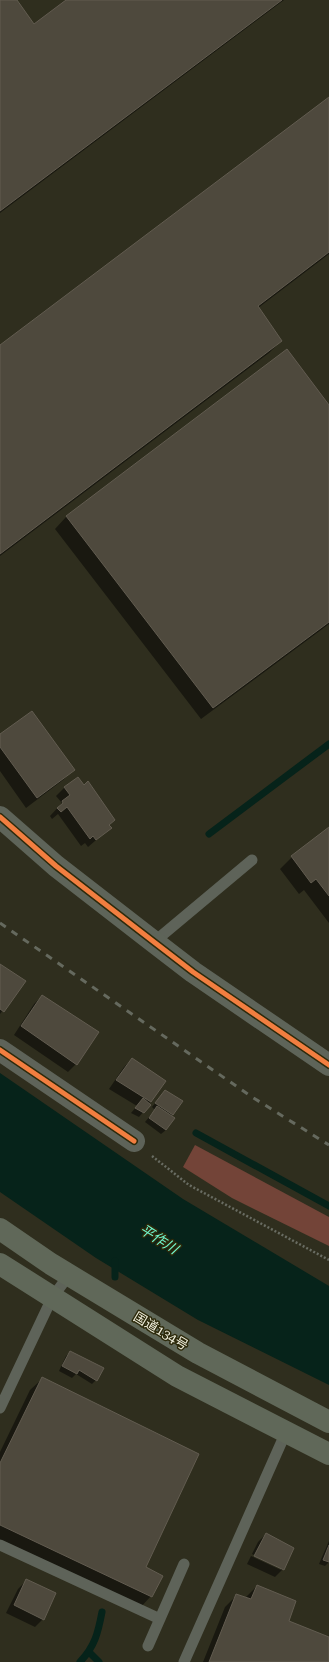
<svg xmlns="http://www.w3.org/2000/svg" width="329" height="1662" font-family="'Roboto Serif','Noto Sans JP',serif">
	<rect width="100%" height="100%" fill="#2f2e1e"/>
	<path fill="#734438" d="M195,1145L329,1217V1246L232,1198L183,1167Z"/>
	<path fill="#06231a" d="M0,1073L183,1199L329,1286V1385L198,1320L96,1258L0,1192Z"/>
	<path fill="#0007" d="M0,0H15L34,25L68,0H284L0,213Z
		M329,99V254L258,308L281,341L269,353L0,556V346Z
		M287,351L329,406V624L201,719L55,529L66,517Z
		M0,735L73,770L63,780L26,808L0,771Z
		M78,779L110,828L88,847L85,843L81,846L58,814L52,819L50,816L62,803L56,796L64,788Z
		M329,829V923L304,890L299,894L280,869L292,857Z
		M0,965L24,982L0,1014Z
		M42,996L76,1064L68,1072L14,1035L34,1004Z
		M132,1059L151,1101L148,1104L149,1105L139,1117L131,1113L137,1106L109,1089L124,1067Z
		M165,1091L172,1114L166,1130L161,1134L145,1122L155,1110L152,1107Z
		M71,1352L96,1380L92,1384L76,1374L72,1378L59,1371L66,1356Z
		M42,1379L145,1567L151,1596L140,1608L0,1543V1452L30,1390Z
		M266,1534L283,1569L275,1577L247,1564L251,1556L281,1570V1568L252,1554L258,1542Z
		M329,1541V1562L325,1566L319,1564Z
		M26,1581L43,1619L35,1627L6,1613L18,1589Z
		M257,1586L288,1622L328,1638L329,1635V1662H203L225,1607L237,1595L245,1598Z"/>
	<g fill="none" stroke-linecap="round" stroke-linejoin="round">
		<path stroke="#06231a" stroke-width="7" d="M209,834L329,744
			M196,1133L329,1206
			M115,1277V1261
			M89,1652L99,1662
			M80,1662C95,1646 98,1633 102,1612"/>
	</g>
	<path fill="#4e493d" stroke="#625c50" d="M0,0H17L34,24L66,0H282L0,211Z
		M329,97V252L258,306L282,341L0,554V345Z
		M287,349L329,405V622L213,708L66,516Z
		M32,711L75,770L37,798L0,747V734Z
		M78,777L84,785L88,781L115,820L109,825L112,828L96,840L93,836L90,839L67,807L61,812L57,808L63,803L62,801L70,795L64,787Z
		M329,827V896L316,879L311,883L291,856Z
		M0,964L26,981L4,1012L0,1009Z
		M42,995L99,1032L77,1065L21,1026Z
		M132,1058L166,1081L151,1102L116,1080Z
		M165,1090L183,1101L173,1115L155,1103Z
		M143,1098L151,1105L144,1113L135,1108Z
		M157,1106L175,1118L166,1130L149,1118Z
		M70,1351L104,1368L97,1381L79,1370L77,1374L62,1366Z
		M42,1377L199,1454L146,1567L163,1576L152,1597L0,1525V1463Z
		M266,1533L294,1548L284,1570L254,1556Z
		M329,1545V1562L323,1560Z
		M26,1579L56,1593L44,1620L14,1605Z
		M257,1585L296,1601L289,1621L329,1637V1662H209L236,1594L251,1599Z"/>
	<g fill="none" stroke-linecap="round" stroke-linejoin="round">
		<path stroke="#696c62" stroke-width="2.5" stroke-dasharray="2 2" stroke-linecap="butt" d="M152,1156L189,1185L329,1260"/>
		<path stroke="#5e6359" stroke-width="11" d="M154,942L252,860
			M0,1408L52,1298L69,1275
			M0,1545L160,1619
			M148,1646L184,1564
			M184,1662L286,1432"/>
		<path stroke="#5e6359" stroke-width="22" d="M0,1050L134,1141"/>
		<path stroke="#5e6459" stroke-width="22" d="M0,817L56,866L154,942L193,972L329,1065"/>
		<path stroke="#606859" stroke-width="22" d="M0,1229L51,1264L198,1353L329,1422
			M0,1264L177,1376L329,1454"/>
		<path stroke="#65695e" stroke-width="3" stroke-dasharray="7 7" stroke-linecap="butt" d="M0,923L252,1097L329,1145"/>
		<g stroke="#2d2a0b" stroke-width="8">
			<path id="cycleway" d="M0,817L56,866L154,942L193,972L329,1065
				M0,1050L134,1141"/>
		</g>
		<use href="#cycleway" stroke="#f27e40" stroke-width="5"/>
	</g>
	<g text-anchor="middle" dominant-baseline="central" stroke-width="3" stroke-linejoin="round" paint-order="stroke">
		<g font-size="13" fill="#f2f1df" stroke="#2d2a0b">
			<text transform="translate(161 1331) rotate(31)">国道134号</text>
		</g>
		<g font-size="14" font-style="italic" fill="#70fad1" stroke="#2d2a0b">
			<text transform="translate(159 1239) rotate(32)">平作川</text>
		</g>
	</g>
</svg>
